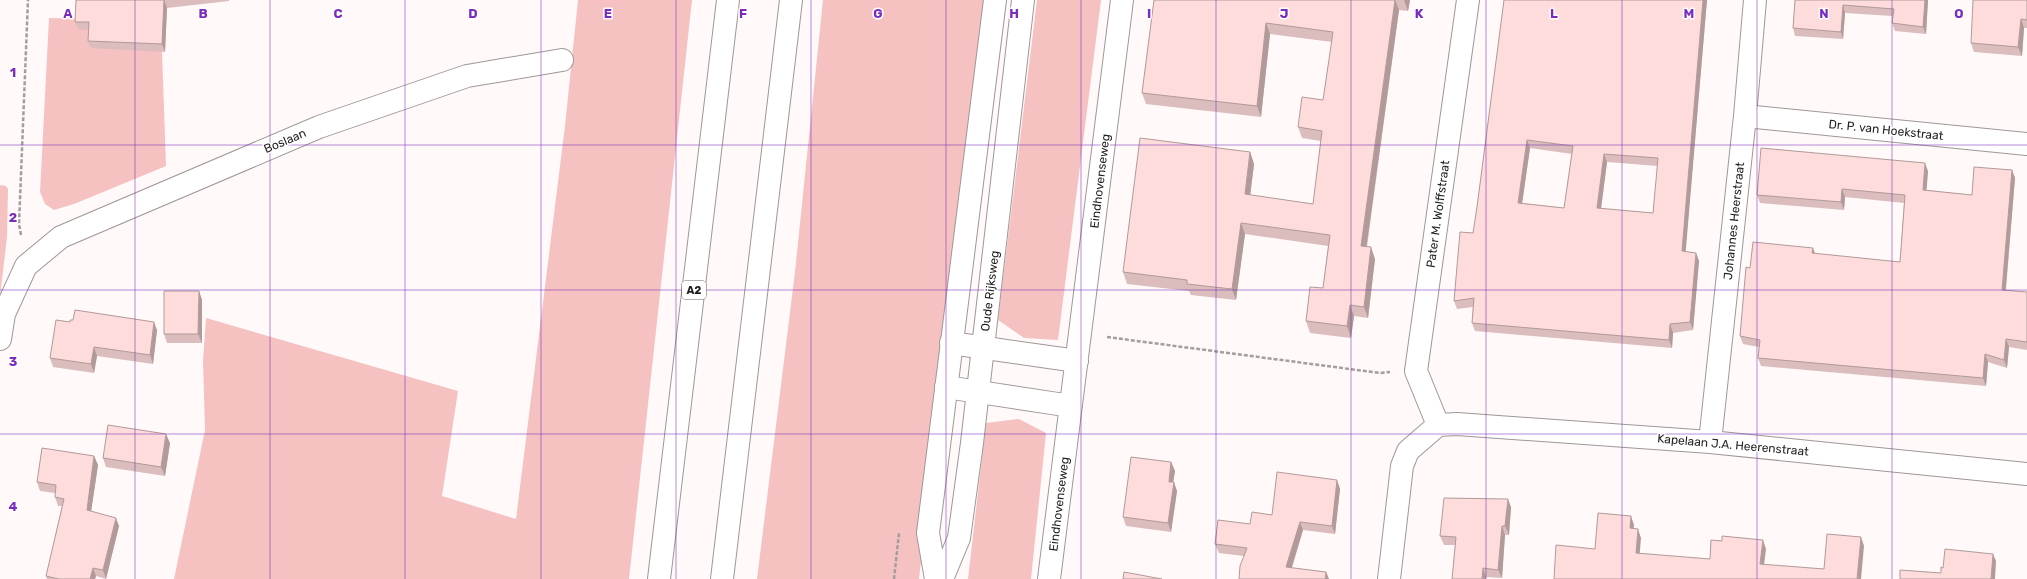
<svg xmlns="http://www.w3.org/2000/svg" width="2027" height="579" font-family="Rubik,sans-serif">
	<rect width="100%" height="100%" fill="#fff9f9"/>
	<path fill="#f5c1c1" d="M578,0H692L629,579H174L205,430L203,361L206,318L458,391L442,496L516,519L565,126Z
		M823,0H987L919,579H757L795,272Z
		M1037,0H1101L1058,340L1024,338L998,320Z
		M49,18L164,21L162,51L166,166L74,204L54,210L45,204L40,192Z
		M0,185L6,186L8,189L7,237L0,296Z
		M1019,419L1046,433L1031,579H968L986,423Z"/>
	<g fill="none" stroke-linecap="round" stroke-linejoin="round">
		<g stroke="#9f9796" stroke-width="24">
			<path id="minor" d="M1745,116L2027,144
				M0,339L4,314L26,266L61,237L319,127L467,76L562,60
				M951,343L1077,361
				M946,387L1071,406
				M1438,425L1457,424L1710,442L2027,474
				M1438,425L1416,371L1468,0
				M1710,442L1745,116L1755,0
				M1049,579L1122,0
				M1389,579L1402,466L1408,451L1438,425"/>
		</g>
		<g stroke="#9f9796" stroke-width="24">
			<path id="major" d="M936,579L928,533L995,0
				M942,579L959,538L972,443L1023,0"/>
		</g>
		<g stroke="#9f9796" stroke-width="24">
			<path id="highway" d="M659,579L728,0
				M722,579L791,0"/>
		</g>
		<path stroke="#a39e9e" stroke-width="2.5" stroke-dasharray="4 2" stroke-linecap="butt" d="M21,235L19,224L28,0
			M1107,337L1380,373L1390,372
			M894,579L899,533"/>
		<use href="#minor" stroke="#fff" stroke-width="22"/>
		<use href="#major" stroke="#fff" stroke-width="22"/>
		<use href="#highway" stroke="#fff" stroke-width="22"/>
	</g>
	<path fill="#dabdbc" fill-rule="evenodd" d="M76,0H229V1L167,8L165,52L91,48L88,41V30L78,29L75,22Z
		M1154,0H1410L1408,11L1399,10L1367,247L1375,259L1368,318L1354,316L1351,338L1310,333L1306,321L1323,288L1328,246L1245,234L1236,300L1191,295L1189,291L1127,284L1123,272L1250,152L1254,164L1250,195L1313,204L1321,141L1302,138L1298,127L1323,100L1332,42L1270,34L1261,117L1146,104L1142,93Z
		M1504,0H1707L1685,252L1696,253L1699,261L1693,330L1673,333L1672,348L1475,331L1472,323L1473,307L1457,309L1454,301L1473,233L1477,207ZM1530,148L1572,154L1564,208L1522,203ZM1607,162L1658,166L1653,213L1601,209Z
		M1795,0H1928L1926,34L1895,31L1892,23L1893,16L1845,13L1843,39L1795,36L1793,28Z
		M2027,0V28H2024L2022,56L1974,52L1971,43Z
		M2012,170L2015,178L2006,290L2027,292V350L2009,347L2007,368L1988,362L1986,386L1761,366L1758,358L1759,347L1743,344L1740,336L1750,268L1815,254L1900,262L1904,203L1845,197L1844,210L1760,203L1757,195L1928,171L1926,190L1972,195Z
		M199,291L202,300V343H167L164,334Z
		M70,322L157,330L153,364L97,356L94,373L53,367L50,358Z
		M170,443L165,476L106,467L103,458Z
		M94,456L98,465L91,511L119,526L106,579L96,576L95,579H47L46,576L62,506H58L55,497V493L40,491L37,482Z
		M1171,462L1175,471L1173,482L1177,491L1171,532L1126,526L1123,517Z
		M1337,480L1340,489L1335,534L1303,530L1292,568L1326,572L1329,579H1239L1244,556L1219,553L1215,544L1250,524L1272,515Z
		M1511,507L1509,535H1505L1502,578L1486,577V579H1452L1455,545H1444L1440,536Z"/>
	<path fill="#b19a99" d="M164,0L167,8L165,52L162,44Z
		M1395,0L1399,10L1365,257L1361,246Z
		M1404,0H1410L1408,11Z
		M1703,0H1707L1685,260L1682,251Z
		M1925,0H1928L1926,34L1923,27Z
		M1843,5L1845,13L1843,39L1841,32Z
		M2021,19L2024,28L2022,56L2018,47Z
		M1266,23L1270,34L1261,117L1257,106Z
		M1527,140L1530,148L1521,211L1518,203Z
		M1250,152L1254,164L1249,205L1245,194Z
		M1604,154L1607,162L1600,216L1597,208Z
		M1925,163L1928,171L1926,198L1923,190Z
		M2012,170L2015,178L2005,297L2002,290Z
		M1842,189L1845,197L1844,210L1841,202Z
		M1241,223L1245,234L1236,300L1232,289Z
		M1371,247L1375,259L1368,318L1364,307Z
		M1813,248L1816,256L1812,253Z
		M1696,253L1699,261L1693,330L1690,322Z
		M199,291L202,300V343L198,334Z
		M1350,305L1354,316L1351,338L1347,326Z
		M154,322L157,330L153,364L150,355Z
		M1670,324L1673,333L1672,348L1669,340Z
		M2006,339L2009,347L2007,368L2004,360Z
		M94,347L97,356L94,373L91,364Z
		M1985,354L1988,362L1986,386L1983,378Z
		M166,434L170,443L165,476L161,467Z
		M94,456L98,465L90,519L87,510Z
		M1171,462L1175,471L1172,490L1169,482Z
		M1337,480L1340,489L1335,534L1332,526Z
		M1174,482L1177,491L1171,532L1168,523Z
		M1508,499L1511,507L1509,535L1505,526Z
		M1631,516L1634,525L1633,537L1630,528Z
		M116,518L119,526L106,579L103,570Z
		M1300,522L1303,530L1289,576L1286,567Z
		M1502,526L1505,535L1502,578L1498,570Z
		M1638,529L1641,538L1639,562L1636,553Z
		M1861,537L1864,546L1861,579H1857Z
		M1763,540L1766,549L1763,573L1760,564Z
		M1993,554L1996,561L1995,579H1991Z
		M93,568L96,576L95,579H90Z
		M1483,568L1486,577V579H1482Z
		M1326,572L1329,579H1325Z"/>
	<path fill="#fddcdb" stroke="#b19a99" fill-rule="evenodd" d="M76,0H164L162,44L88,41L89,22H75Z
		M1154,0H1395L1361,246L1371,247L1364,307L1350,305L1347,326L1306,321L1310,287L1323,288L1330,235L1241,223L1232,289L1187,284V280L1123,272L1140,138L1250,152L1245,194L1313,204L1322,131L1298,127L1302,97L1323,100L1333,32L1266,23L1257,106L1142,93Z
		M1504,0H1703L1682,251L1696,253L1690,322L1670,324L1669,340L1472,323L1474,298L1454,301L1460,232L1473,233L1477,207ZM1527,140L1573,146L1564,208L1518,203ZM1604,154L1658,158L1653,213L1597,208Z
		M1795,0H1925L1923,27L1892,23L1894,9L1843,5L1841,32L1793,28Z
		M1973,0H2027V20L2021,19L2018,47L1971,43Z
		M1761,148L1925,163L1923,190L1972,195L1974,167L2012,170L2002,290L2027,292V342L2006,339L2004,360L1985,354L1983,378L1758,358L1760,340L1740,336L1746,267L1750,268L1753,242L1813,248L1812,253L1900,262L1905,195L1842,189L1841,202L1757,195Z
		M164,291H199L198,334H164Z
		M75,310L154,322L150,355L94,347L91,364L50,358L56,320L70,322V320H73Z
		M108,425L166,434L161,467L103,458Z
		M42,448L94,456L87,510L116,518L103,570L93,568L90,579H59L46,576L64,499L55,497L56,485L37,482Z
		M1131,457L1171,462L1169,482H1174L1168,523L1123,517Z
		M1277,472L1337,480L1332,526L1300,522L1286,567L1326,572L1325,579H1239L1240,566L1247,548L1215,544L1218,520L1250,524L1252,512L1272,515Z
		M1444,498L1508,499L1505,526H1502L1498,570L1483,568L1482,579H1452L1456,537L1440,536Z
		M1598,513L1631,516L1630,528L1638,529L1636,553L1710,559L1711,540L1722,541V536L1763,540L1760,564L1824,569L1827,534L1861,537L1857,579H1554L1556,545L1595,549Z
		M1945,549L1993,554L1991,579H1900V570L1941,573V567L1943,568Z
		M1124,572L1162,579H1123Z"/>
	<path fill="none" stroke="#7b2cbf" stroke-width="1" stroke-opacity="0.55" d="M135,0V579M270,0V579M405,0V579M541,0V579M676,0V579M811,0V579M946,0V579M1081,0V579M1216,0V579M1351,0V579M1486,0V579M1622,0V579M1757,0V579M1892,0V579M0,145H2027M0,290H2027M0,434H2027"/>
	<g text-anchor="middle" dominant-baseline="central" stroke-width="3" stroke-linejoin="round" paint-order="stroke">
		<rect fill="#fff" stroke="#646262" stroke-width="1" x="682" y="281" width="24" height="18" rx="3"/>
		<g font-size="11" font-weight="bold" fill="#211e1e">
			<text x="694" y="290">A2</text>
		</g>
		<g font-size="12" fill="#211e1e" stroke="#fff">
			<text transform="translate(1886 130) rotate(6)">Dr. P. van Hoekstraat</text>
			<text transform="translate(285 141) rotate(-23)">Boslaan</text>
			<text transform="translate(1100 181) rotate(-83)">Eindhovenseweg</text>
			<text transform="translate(1438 214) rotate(-82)">Pater M. Wolffstraat</text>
			<text transform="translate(1734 221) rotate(-84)">Johannes Heerstraat</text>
			<text transform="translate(990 291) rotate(-83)">Oude Rijksweg</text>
			<text transform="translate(1733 445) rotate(5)">Kapelaan J.A. Heerenstraat</text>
			<text transform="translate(1059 504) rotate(-83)">Eindhovenseweg</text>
		</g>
	</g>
	<g font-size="13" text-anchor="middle" font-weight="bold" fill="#7b2cbf" stroke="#fff" stroke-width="3" stroke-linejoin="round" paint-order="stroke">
		<text x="68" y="18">A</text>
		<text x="203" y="18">B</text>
		<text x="338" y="18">C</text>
		<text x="473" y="18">D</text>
		<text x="608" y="18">E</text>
		<text x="743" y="18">F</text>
		<text x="878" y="18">G</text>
		<text x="1014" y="18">H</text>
		<text x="1149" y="18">I</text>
		<text x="1284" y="18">J</text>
		<text x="1419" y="18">K</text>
		<text x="1554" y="18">L</text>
		<text x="1689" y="18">M</text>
		<text x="1824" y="18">N</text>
		<text x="1959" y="18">O</text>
		<text x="13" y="77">1</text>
		<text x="13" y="222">2</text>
		<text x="13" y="366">3</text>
		<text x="13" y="511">4</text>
	</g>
</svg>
